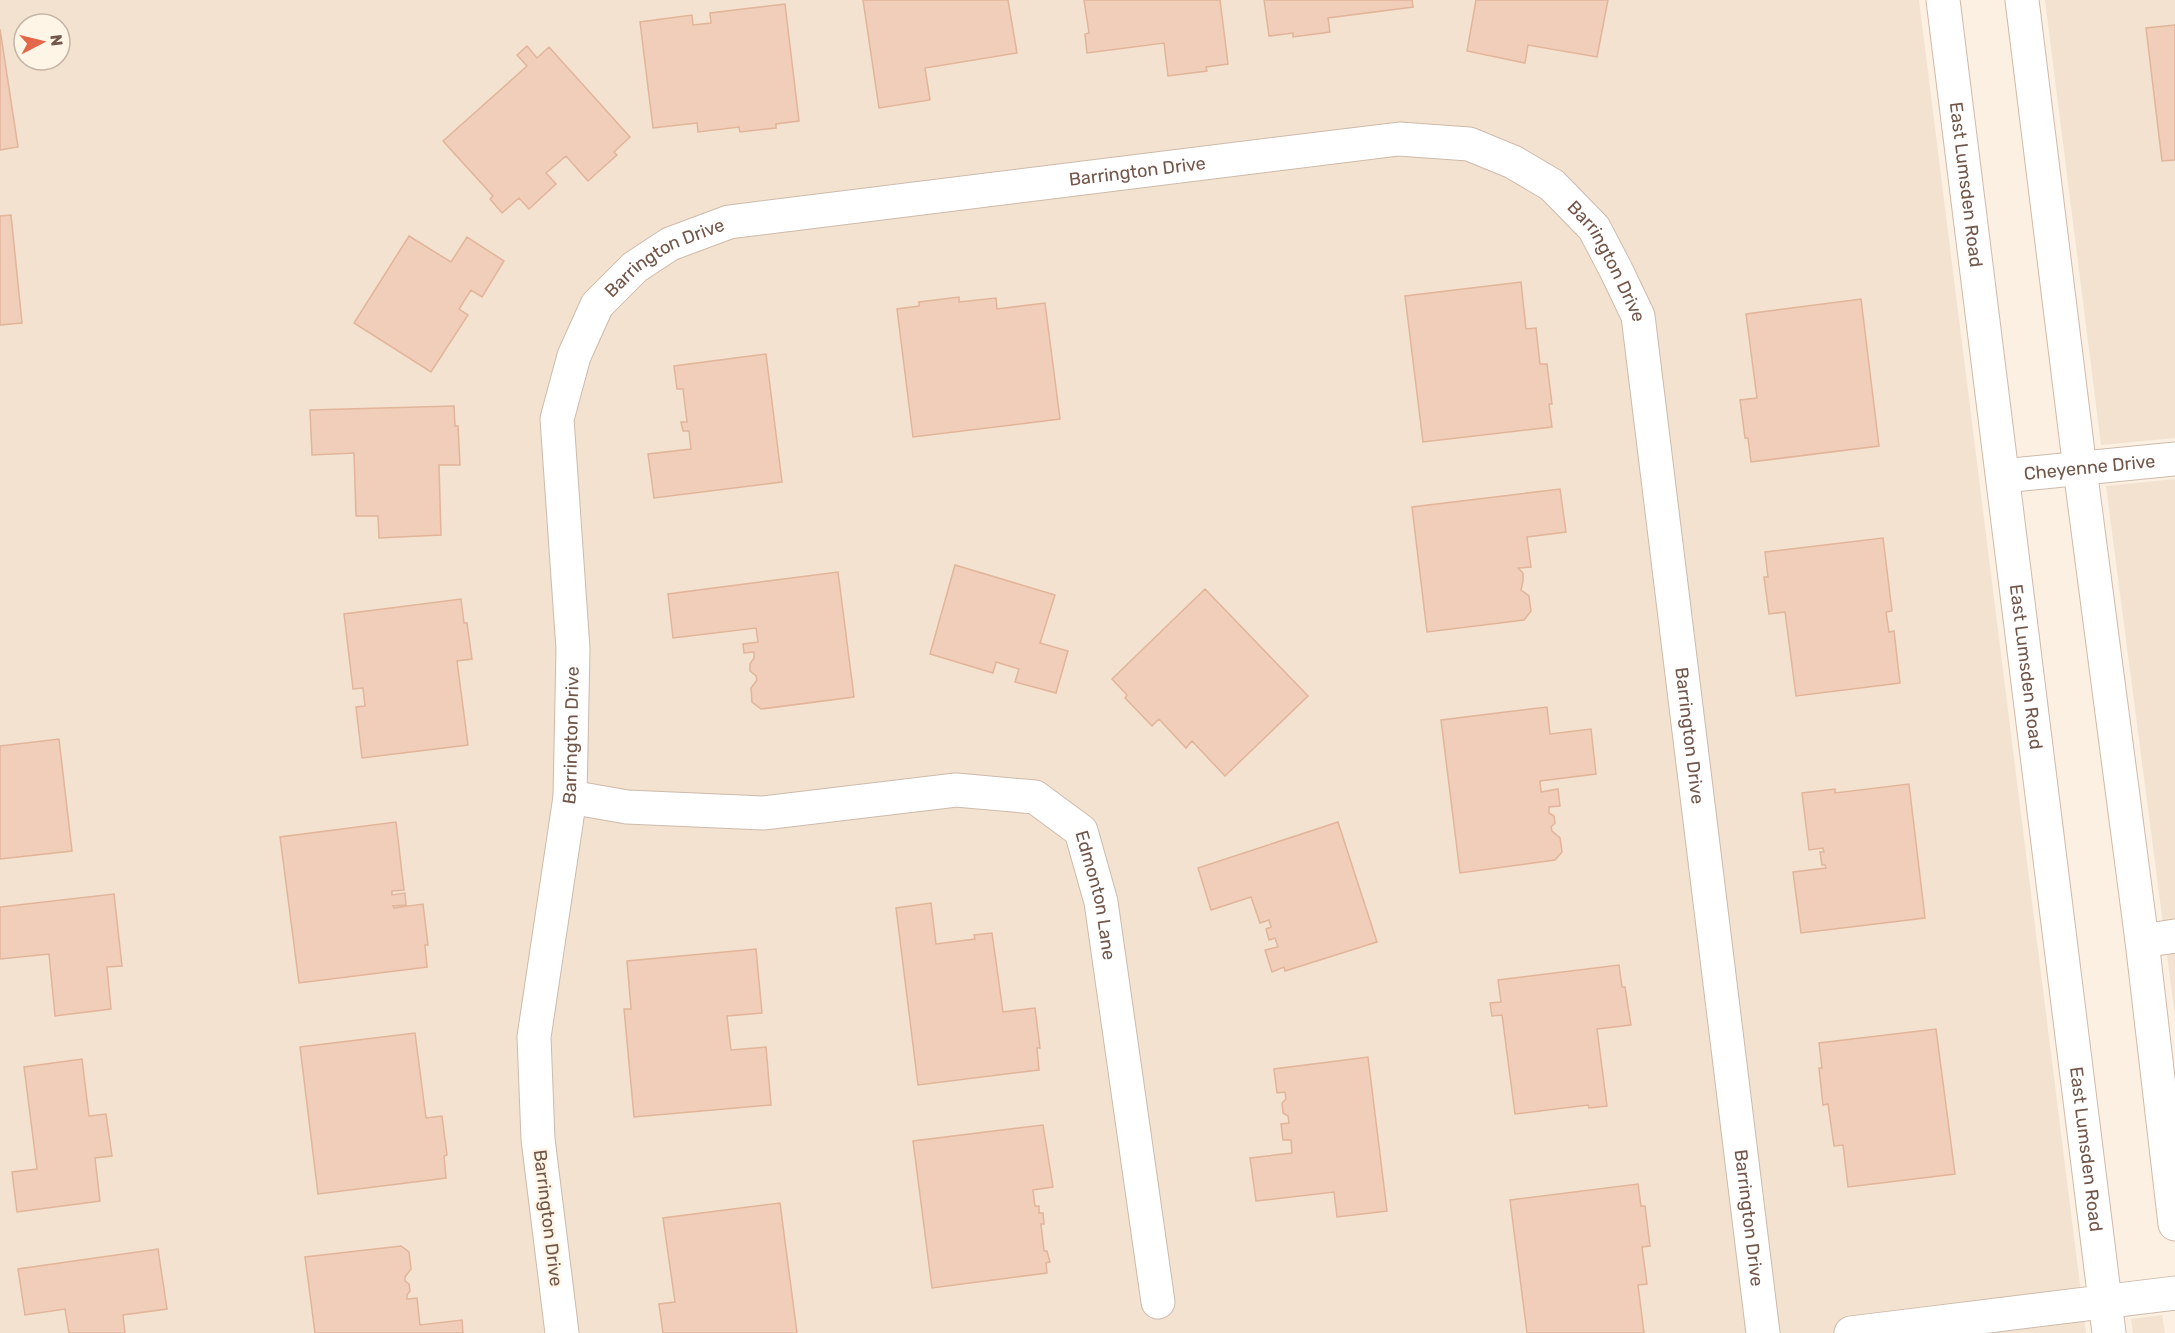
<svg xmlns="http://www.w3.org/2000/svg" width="2175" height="1333" font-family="Rubik,sans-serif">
	<rect width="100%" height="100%" fill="#fbf0e1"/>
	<path fill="#f3e2cf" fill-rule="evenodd" d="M0,0H1919L2086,1333H0ZM24,24H60V60H24Z
		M2045,0H2175V438L2101,445Z
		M2175,479V1016L2106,486Z
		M2162,1315L2165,1333H2133L2131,1319Z"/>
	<path fill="#f0ceb9" stroke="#e2b49a" stroke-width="1.5" d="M863,0H1008L1017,53L925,68L930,100L879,108Z
		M1084,0H1220L1228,64L1206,67L1207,71L1168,76L1164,43L1087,53L1085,34L1089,33Z
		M1264,0H1412L1413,7L1328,18L1330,32L1293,37V33L1269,36Z
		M1476,0H1608L1597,57L1528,45L1525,63L1467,51Z
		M785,4L799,121L776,124V128L740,132L739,127L698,132L697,123L653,128L640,22L692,15L693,25L711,23L710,13Z
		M2175,25V160L2162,161L2146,28Z
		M0,29L18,147L0,150Z
		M527,46L537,58L549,47L630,137L614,152L617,155L588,181L566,156L546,173L556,184L529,209L519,198L502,213L490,199L493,196L443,141L527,66L517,55Z
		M11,215L22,323L0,325V216Z
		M409,236L451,262L467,237L504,261L482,297L471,290L459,309L468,315L431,372L354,323Z
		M1521,282L1526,329L1536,328L1540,364H1547L1552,404H1549L1552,427L1423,442L1405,296Z
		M959,297V302L996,298L997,309L1045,303L1060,419L913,437L897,309L919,306V302Z
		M1861,299L1879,446L1751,462L1748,438H1745L1740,400L1757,398L1746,314Z
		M766,354L782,482L654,498L648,454L691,449L689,431H683L681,422H687L683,389H677L674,366Z
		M454,406L455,426H458L460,465H439L441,535L379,538L378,516H356L354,453L312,455L310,410Z
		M1560,489L1566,532L1527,537L1531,567L1518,568L1523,573V581L1521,590L1529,596L1531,611L1524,620L1427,632L1412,507Z
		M1883,538L1892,611L1886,612L1889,632L1894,631L1900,683L1796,696L1785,612L1769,614L1764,577H1768L1765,552Z
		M955,565L1055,595L1040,643L1068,651L1056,693L1015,682L1019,669L996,662L993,673L930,654Z
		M838,572L854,697L761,709L752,702L751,688L757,680L756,676L750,671V664L754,658V652L744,653L743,644L758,642L756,628L673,638L668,594Z
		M1205,589L1308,696L1225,776L1192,741L1186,748L1159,719L1152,726L1125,698L1127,695L1112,679Z
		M461,599L464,623H467L472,659L457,661L468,745L362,758L356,707L365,706L363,688L353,689L344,614Z
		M1547,707L1550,734L1591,729L1596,774L1540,781L1541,792L1558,789L1560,806L1549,807V813L1554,816L1555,823L1551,827L1552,831L1560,838L1562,852L1555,860L1460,873L1441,720Z
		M59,739L72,851L0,859V746Z
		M1909,784L1925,918L1801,933L1793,872L1826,868L1825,865H1822L1820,852H1824L1823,848L1809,850L1802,793L1835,789V793Z
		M396,822L404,890L392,891V895L405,893L406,905L393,906L394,908L423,904L428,945H425L427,967L299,983L280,837Z
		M1338,822L1377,942L1285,971L1284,967L1272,972L1265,950L1278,947L1275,938L1269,940L1266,929L1271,927L1269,920L1260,923L1251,897L1211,910L1198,868Z
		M114,894L122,966L107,967L111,1009L55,1016L49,954L0,959V907Z
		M931,903L936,944L975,939L974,935L992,933L1003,1012L1035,1008L1040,1048H1037L1039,1070L918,1085L896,908Z
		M756,949L762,1013L727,1016L731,1050L766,1047L771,1105L634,1117L624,1009H631L627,961Z
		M1619,965L1622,987H1625L1631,1025L1597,1029L1607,1106L1589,1108L1588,1105L1515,1114L1502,1015L1492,1016L1490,1003L1501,1002L1498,980Z
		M1936,1029L1955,1174L1848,1187L1843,1145L1834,1146L1828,1104L1823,1105L1819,1068H1822L1819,1043Z
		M415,1033L426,1118L442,1116L447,1155L444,1156L446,1178L318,1194L300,1047Z
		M1368,1057L1387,1211L1337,1217L1334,1192L1256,1201L1250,1158L1292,1153L1291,1140H1283L1281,1124L1289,1123L1288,1116L1283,1113L1282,1103L1286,1099L1285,1092L1277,1093L1274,1069Z
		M82,1059L89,1116L106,1114L112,1156L95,1158L100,1201L17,1212L12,1172L37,1169L24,1067Z
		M1043,1125L1053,1187L1033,1190L1035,1206H1039V1213H1043L1044,1224H1041L1044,1251H1047L1050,1262L1046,1263L1047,1273L932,1288L913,1141Z
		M1638,1184L1641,1206H1645L1650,1246L1642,1247L1647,1284L1638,1285L1644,1333H1527L1510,1200Z
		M780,1203L797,1333H663L659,1304L675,1302L663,1218Z
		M401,1246L409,1252L411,1269L405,1277V1281L409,1284L410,1291L407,1295V1299L417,1298L420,1325L462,1320L463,1333H315L305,1257Z
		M158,1249L167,1309L123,1315L125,1333H69L65,1309L25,1315L18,1269Z"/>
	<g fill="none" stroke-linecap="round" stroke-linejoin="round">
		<g stroke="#cebaab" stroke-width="35">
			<g id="street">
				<path id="s1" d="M2003,476L2175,459"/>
				<path id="s2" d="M570,797L627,807L763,813L956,790L1035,797L1081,831L1101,902L1158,1302"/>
				<path d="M2142,941L2175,936"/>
				<path id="s3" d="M562,1333L538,1139L534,1037L570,797L573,649L557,419L574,356L597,305L635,267L670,244L729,222L1399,139L1469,144L1513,162L1552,185L1594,228L1616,270L1638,316L1763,1333"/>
				<path d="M1851,1333L2175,1293"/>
			</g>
		</g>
		<g stroke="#d1b9a8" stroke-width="35">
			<g id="secondary">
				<path id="s4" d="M1943,0L2109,1333"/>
				<path d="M2022,0L2080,469L2142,941L2175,1224"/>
			</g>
		</g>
		<use href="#street" stroke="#fff" stroke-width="33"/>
		<use href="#secondary" stroke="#fff" stroke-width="33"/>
	</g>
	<g text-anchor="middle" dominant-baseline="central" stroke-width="5" stroke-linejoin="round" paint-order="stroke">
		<g font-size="18" fill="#715649" stroke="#fff5e6">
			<text stroke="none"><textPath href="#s3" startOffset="1610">Barrington Drive</textPath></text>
			<text stroke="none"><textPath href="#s4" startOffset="186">East Lumsden Road</textPath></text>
			<text stroke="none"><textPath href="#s3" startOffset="1124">Barrington Drive</textPath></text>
			<text stroke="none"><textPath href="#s3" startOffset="2132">Barrington Drive</textPath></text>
			<text stroke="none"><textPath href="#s1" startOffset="87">Cheyenne Drive</textPath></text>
			<text stroke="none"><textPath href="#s4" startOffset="672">East Lumsden Road</textPath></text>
			<text stroke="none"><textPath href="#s3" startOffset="602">Barrington Drive</textPath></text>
			<text stroke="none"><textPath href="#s3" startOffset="2618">Barrington Drive</textPath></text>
			<text stroke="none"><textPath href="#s2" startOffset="591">Edmonton Lane</textPath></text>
			<text stroke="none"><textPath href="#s4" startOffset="1158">East Lumsden Road</textPath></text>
			<text transform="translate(548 1218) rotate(83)">Barrington Drive</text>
			<text stroke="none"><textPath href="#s3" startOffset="3104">Barrington Drive</textPath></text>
		</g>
	</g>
	<g transform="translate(42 42) rotate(83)"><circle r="28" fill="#fff5e6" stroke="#c6b5a7" stroke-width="1.5"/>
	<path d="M0-4.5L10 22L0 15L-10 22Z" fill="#e36748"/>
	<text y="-9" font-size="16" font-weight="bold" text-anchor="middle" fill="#715649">N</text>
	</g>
</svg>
